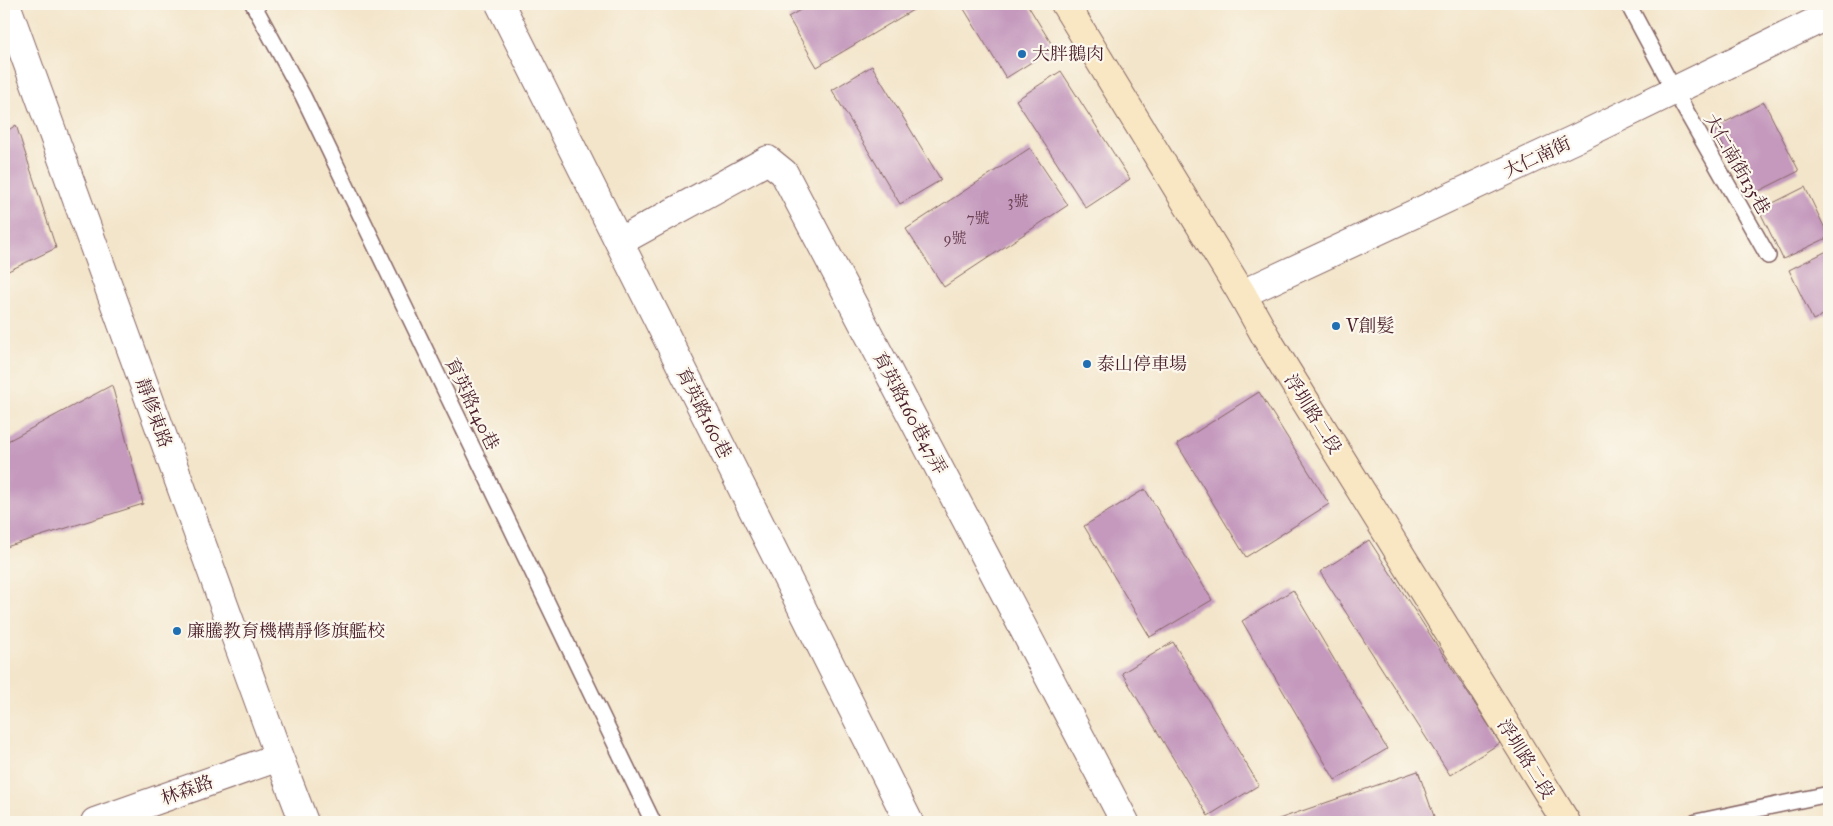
<svg xmlns="http://www.w3.org/2000/svg" width="1833" height="826" font-family="'IM FELL Great Primer','Noto Serif TC',serif">
	<rect width="100%" height="100%" fill="#fbf7ec"/>
	<filter id="ink" filterUnits="userSpaceOnUse"><feTurbulence type="fractalNoise" baseFrequency=".02" numOctaves="2"/><feDisplacementMap in="SourceGraphic" scale="10" xChannelSelector="R" yChannelSelector="G"/><feConvolveMatrix kernelMatrix="1 2 1 2 8 2 1 2 1" color-interpolation-filters="sRGB"/></filter>
	<filter id="wash" filterUnits="userSpaceOnUse"><feTurbulence type="fractalNoise" baseFrequency=".0096" numOctaves="4" result="noise"/><feDisplacementMap in="SourceGraphic" scale="20" xChannelSelector="R" yChannelSelector="G"/><feGaussianBlur stdDeviation="1.12" result="paint"/><feColorMatrix in="noise" values="0 0 0 0 0 0 0 0 0 0 0 0 0 0 0 0 0 1.4 0 .05"/><feComposite in="paint" operator="in"/></filter>
	<g filter="url(#wash)">
		<rect width="100%" height="100%" fill="#f3e5ca"/>
		<g id="blocks">
			<path fill="#c499bd" d="M811,4H923L817,67L788,17Z
				M961,4H1027L1054,48L1006,78Z
				M872,66L941,180L900,204L832,90Z
				M1061,71L1130,179L1086,208L1016,100Z
				M1764,102L1799,171L1749,196L1714,128Z
				M16,125L56,248L4,273V133Z
				M1030,148L1068,205L944,287L906,229Z
				M1805,187L1829,237L1783,259L1759,210Z
				M1829,250V312L1813,320L1789,270Z
				M112,385L143,504L6,547L4,538V443Z
				M1259,392L1329,504L1246,557L1177,444Z
				M1145,489L1212,600L1150,637L1084,526Z
				M1369,540L1500,743L1450,775L1320,572Z
				M1293,590L1387,749L1335,780L1242,621Z
				M1173,642L1259,785L1208,816L1122,673Z
				M1418,771L1436,822H1270Z"/>
		</g>
	</g>
	<g filter="url(#ink)">
		<use href="#blocks" fill-opacity="0" stroke="#856463" stroke-width="1"/>
		<g fill="none" stroke-linecap="round" stroke-linejoin="round">
			<g stroke="#856463" stroke-width="18">
				<path id="lane" d="M253,4L303,96L653,822
					M1628,4L1674,90L1768,256
					M1696,822L1829,794"/>
			</g>
			<g stroke="#856463" stroke-width="30">
				<path id="street" d="M6,4L279,757L304,822
					M500,4L909,822
					M619,242L768,160L784,173L1125,822
					M1242,294L1575,139L1829,15
					M95,822L279,757"/>
			</g>
			<g stroke="#856463" stroke-width="30">
				<path id="secondary" d="M1065,4L1242,294L1267,339L1566,822"/>
			</g>
			<use href="#lane" stroke="#fff" stroke-width="15"/>
			<use href="#street" stroke="#fff" stroke-width="28"/>
			<use href="#secondary" stroke="#f9e7c3" stroke-width="28"/>
		</g>
	</g>
	<g fill="#1f6fb2" stroke="#fbf7ec" stroke-width="2">
		<circle cx="1022" cy="54" r="5"/>
		<circle cx="1336" cy="326" r="5"/>
		<circle cx="1087" cy="364" r="5"/>
		<circle cx="177" cy="631" r="5"/>
	</g>
	<g text-anchor="middle" dominant-baseline="central" stroke-width="4.5" stroke-linejoin="round" paint-order="stroke">
		<g font-size="15" fill="#683e50">
			<text x="1018" y="201">3號</text>
			<text x="978" y="218">7號</text>
			<text x="955" y="238">9號</text>
		</g>
		<g font-size="18" fill="#4a1f2b" stroke="#fbf7ec" text-anchor="start">
			<text x="1032" y="54">大胖鵝肉</text>
			<text x="1346" y="326">V創髮</text>
			<text x="1097" y="364">泰山停車場</text>
			<text x="187" y="631">廉騰教育機構靜修旗艦校</text>
		</g>
		<g font-size="18" fill="#4a1f2b" stroke="#fbf7ec">
			<text transform="translate(1537 157) rotate(-25)">大仁南街</text>
			<text transform="translate(1737 164) rotate(60)">大仁南街135巷</text>
			<text transform="translate(472 404) rotate(64)">育英路140巷</text>
			<text transform="translate(154 413) rotate(70)">靜修東路</text>
			<text transform="translate(704 413) rotate(63)">育英路160巷</text>
			<text transform="translate(910 413) rotate(62)">育英路160巷47弄</text>
			<text transform="translate(1313 414) rotate(58)">浮圳路二段</text>
			<text transform="translate(1526 759) rotate(58)">浮圳路二段</text>
			<text transform="translate(187 790) rotate(-20)">林森路</text>
		</g>
	</g>
	<rect width="1833" height="826" fill="none" stroke="#fbf7ec" stroke-width="20"/>
</svg>
